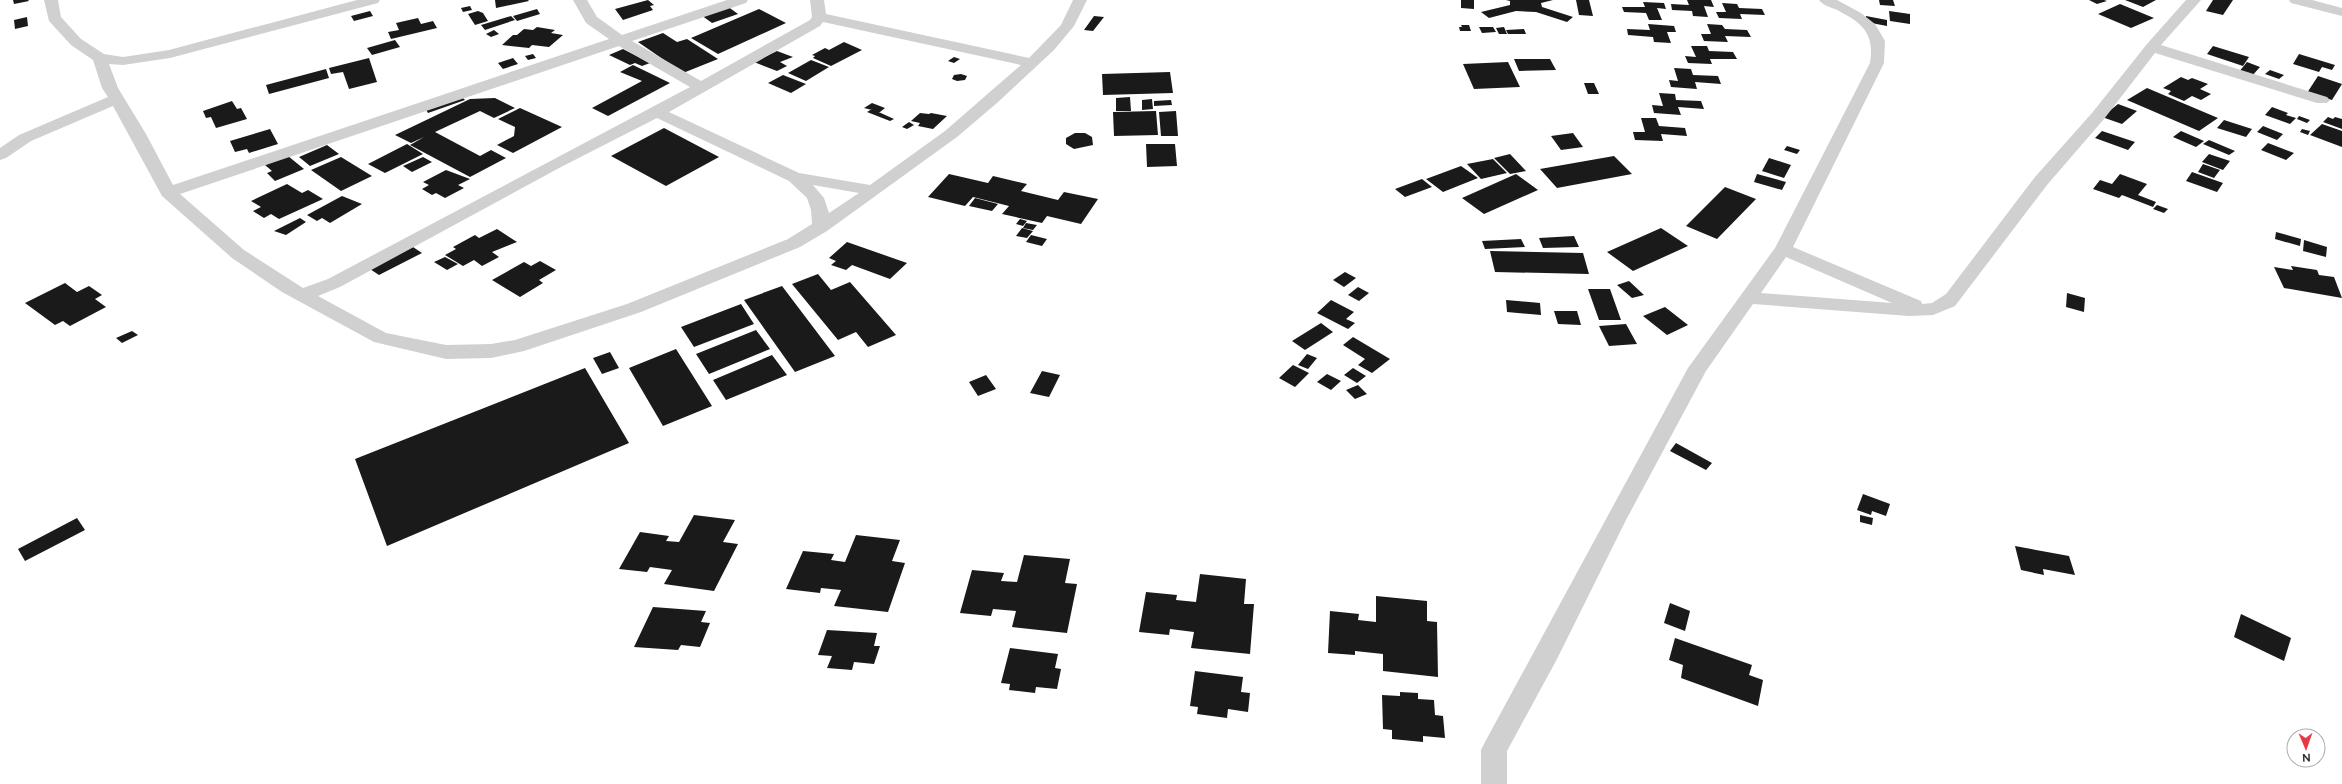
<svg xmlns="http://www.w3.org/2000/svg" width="2342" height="784" font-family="Figtree,sans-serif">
	<rect width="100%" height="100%" fill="#fff"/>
	<path fill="#1a1a1a" d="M13,0H28L29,1L14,4Z
		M495,0H528L529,1L496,8Z
		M648,0L654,5L650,6L653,10L623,20L615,9Z
		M1461,0H1474V9L1461,8Z
		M1506,0H1553L1541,3L1542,7L1573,17L1567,22L1536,12L1516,11L1489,18L1481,12L1510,5V1Z
		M1576,0H1589L1593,16L1579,15Z
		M1687,0H1711L1714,7L1704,6L1708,17L1693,16L1692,11L1672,10L1671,4L1689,5Z
		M1879,0H1893L1895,6L1880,5Z
		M2089,0H2104L2107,1L2097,4Z
		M2125,0H2156L2143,7Z
		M2213,0H2233L2223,15L2206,11Z
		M1643,2L1664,3L1666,9L1657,8L1662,20H1649L1646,13L1624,12L1622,7H1645Z
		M1722,3L1737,4L1739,8L1762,9L1765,15L1740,14L1742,19L1719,18L1716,12H1726Z
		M2120,4L2154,18L2131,28L2098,14Z
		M470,6L472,10L463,12L461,8Z
		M727,6L738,14L712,23L701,15Z
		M537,9L540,14L517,21L513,16Z
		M759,9L786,23L718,54L691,38Z
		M370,11L373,16L354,21L351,16Z
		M478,11L483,13L488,21L475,25L468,14Z
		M1889,11L1910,14V24L1890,21Z
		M511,16L515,20L485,30L481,25Z
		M1094,16L1104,17L1093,31L1084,30Z
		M1866,16L1887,20V26L1866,22Z
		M27,17L28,26L15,29L14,20Z
		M418,18L421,24L433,21L437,28L391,39L388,32L399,30L396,23Z
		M1648,24L1674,26L1676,32H1667L1671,43L1654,42L1653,37L1628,35L1627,29L1650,30Z
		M1707,24L1722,25L1725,29L1747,30L1751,37L1725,36L1728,42L1704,41L1701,34H1711Z
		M1461,25H1469L1471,31H1460L1459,27H1462Z
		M537,27L555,30L551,33L563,35L549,47L532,45L529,48L502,45L513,35H517L524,29L533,30Z
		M1479,27H1493L1496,32L1482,33Z
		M1504,27L1507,34H1499L1496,28Z
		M1524,29L1526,34H1508L1506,30Z
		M494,30L499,34L491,37L486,34Z
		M663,33L677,42L687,39L718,59L683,73L638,42Z
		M395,40L400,47L372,55L367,48Z
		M844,42L862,50L831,66L813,58L815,56L812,55L825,48L829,50Z
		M1691,46H1707L1709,51L1733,52L1737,59H1710L1712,64L1688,63L1685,56L1696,57Z
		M2213,46L2249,57L2243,66L2207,54Z
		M623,49L650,63L642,66L635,63L630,65L609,55Z
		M777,51L793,57L780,62L787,66L777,71L754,62Z
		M533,54L536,58L528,60L525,56Z
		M2299,54L2335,65L2332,70L2322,67L2319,72L2293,64Z
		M954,57L960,59L954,63L948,61Z
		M369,58L377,82L349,89L343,72L331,74L329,68Z
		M513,58L518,64L503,69L498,63Z
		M1514,59H1550L1556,70L1519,71Z
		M811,60L829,67L806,81L788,73Z
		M1508,62L1520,87L1474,89L1463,64Z
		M2247,62L2260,67L2251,77L2238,73Z
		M633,65L670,83L608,116L592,108L642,81L620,72Z
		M1674,68L1691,69L1693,75L1718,76L1721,84L1695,82L1697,89L1671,87L1669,80L1678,81Z
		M326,69L329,78L269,94L266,85Z
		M2270,70L2284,75L2279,79L2265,74Z
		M1170,72L1173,93L1103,95L1102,74Z
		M961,74L967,76L965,80L957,81L952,79L954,75Z
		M783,75L806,84L791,93L768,83Z
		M2318,76L2342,84L2332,100L2307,93Z
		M2181,77L2188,80L2192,78L2208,84L2200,89L2211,94L2201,100L2192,96L2184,101L2168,94L2171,91L2163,88Z
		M1584,83H1594L1599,94H1588Z
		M2147,88L2218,118L2199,131L2127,100Z
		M1659,93L1675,94L1676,100L1701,101L1704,109L1678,107L1681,115L1654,113L1652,105L1663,106Z
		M461,96L465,100L428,113L425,108Z
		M1130,97L1131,111H1116V98Z
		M495,98L515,108L494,118L480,111L435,132L480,156L491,150L506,158L470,177L410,145L424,137L411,143L395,135L470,99Z
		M1152,99L1153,109L1142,110V100Z
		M1171,100L1172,105L1154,106V101Z
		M232,101L237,109L241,108L247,119L216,128L211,117L206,118L203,111Z
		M872,103L885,108L880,112L864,108Z
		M2118,104L2137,111L2122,124L2102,117Z
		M2272,107L2288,113L2286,115L2296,118L2290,124L2265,115Z
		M520,108L562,127L513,153L497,145L514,136L515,127L498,119Z
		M872,109L894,119L890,121L867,112Z
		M1156,111L1158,135L1114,136L1113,112Z
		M1176,111L1178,136H1161L1159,112Z
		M920,113L929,114L931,113L947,116L933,129L918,126L920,123L911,121Z
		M2299,116L2310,120L2307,123L2297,119Z
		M2328,117L2333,119L2335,117L2342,119V129L2323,122Z
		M1641,118H1656L1659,126L1685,128L1687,136L1661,134L1663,141L1635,140L1633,132H1645Z
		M2224,120L2252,129L2246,137L2217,128Z
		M909,122L914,125L907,129L902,127Z
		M2322,124L2342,131V147L2310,135Z
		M2263,126L2283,134L2277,140L2257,132Z
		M664,128L719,157L666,186L611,156Z
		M270,129L278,144L249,153L247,149L235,152L230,141Z
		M2302,129L2310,131L2308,135L2300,132Z
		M2102,131L2135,142L2128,150L2095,138Z
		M2181,131L2204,141L2196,147L2173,137Z
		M1075,133H1085L1092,137L1093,145L1074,149L1066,144V138Z
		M1573,133L1583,147L1561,150L1551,136Z
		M2209,140L2235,151L2229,155L2203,144Z
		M2268,143L2294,153L2286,160L2261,150Z
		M407,144L423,154L385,173L368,164Z
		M1146,144H1175L1177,166L1147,167Z
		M327,145L339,154L310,166L299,157Z
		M1787,146L1800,150L1797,154L1784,150Z
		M1510,154L1526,171L1510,174L1494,158Z
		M2209,154L2230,161L2223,170L2202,162Z
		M288,156L304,169L275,181L267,173L272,171L265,165Z
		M1614,156L1632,174L1557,188L1540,169Z
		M341,157L372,176L341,191L311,170Z
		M423,157L432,162L412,172L403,166Z
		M1769,158L1791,165L1784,178L1762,171Z
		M1493,159L1507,173L1481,179L1467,164Z
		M2203,164L2220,170L2214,178L2198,172Z
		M1461,166L1478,178L1443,192L1426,179Z
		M446,170L470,179L458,185L464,188L445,198L436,193L432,195L422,189L429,185L423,182Z
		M2192,172L2223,183L2217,192L2186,181Z
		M949,174L988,183L993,176L1027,184L1021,191L1058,200L1064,192L1098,199L1081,224L1047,216L1042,223L1002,214L1009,206L973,197L965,206L928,197Z
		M1516,174L1538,190L1484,214L1462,198Z
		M1757,174L1786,182L1782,190L1754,182Z
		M2120,174L2147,184L2138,195L2156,202L2153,207L2122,195L2119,198L2093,189L2100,180L2112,184Z
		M1422,179L1432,187L1405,197L1395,189Z
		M287,184L302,193L308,190L323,199L279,219L271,214L264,218L253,211L261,207L251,201Z
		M1725,187L1756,199L1717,239L1686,226Z
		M342,196L362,204L330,223L322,218L317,221L307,215Z
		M975,198L998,204L992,211L969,206Z
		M2157,205L2168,209L2164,213L2153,209Z
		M300,218L306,222L286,235L274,231Z
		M1020,219L1027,221L1023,226L1016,224Z
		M1026,223L1037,225L1033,230L1023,228Z
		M1022,228L1033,231L1027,238L1016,236Z
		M1661,228L1688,246L1633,271L1607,252Z
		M497,229L517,242L492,252L499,257L482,266L474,260L463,266L445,255L456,249L453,247L475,235L479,238Z
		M2276,232L2301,239L2300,246L2275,239Z
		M1031,235L1047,239L1042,246L1026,242Z
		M1574,236L1579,247L1543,248L1539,238Z
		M1521,239L1525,247L1485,249L1482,241Z
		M2304,240L2327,247L2326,257L2303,251Z
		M847,242L907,263L890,279L852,265L846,270L831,265L836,261L829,258Z
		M413,247L422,253L379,275L370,269Z
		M1490,251L1583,253L1589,274L1495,272Z
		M445,257L458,264L447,270L434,262Z
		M540,261L556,270L539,280L543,283L520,297L492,280L524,262L531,266Z
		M2291,266L2317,270L2319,275L2334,277L2342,298L2284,288L2274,267L2293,270Z
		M1345,272L1356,278L1344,287L1333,280Z
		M818,274L831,290L850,282L896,335L868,347L856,332L838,340L792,284Z
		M1629,281L1644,295L1632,298L1617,285Z
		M65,283L77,292L89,286L102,295L95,299L106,307L70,326L63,321L55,325L25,303Z
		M782,286L835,356L795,372L744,300Z
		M1358,287L1369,293L1359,301L1348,295Z
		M1588,289H1610L1621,320H1599Z
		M2067,293L2085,298L2084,312L2066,307Z
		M1331,300L1354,312L1346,319L1355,323L1348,329L1317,313Z
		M1506,300L1540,303L1541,315L1507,312Z
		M741,304L754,324L694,347L681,327Z
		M1665,307L1688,325L1667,335L1643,316Z
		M1554,311H1577L1581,325L1558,324Z
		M1321,323L1333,332L1305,350L1292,341Z
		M1626,324L1637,344L1609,346L1599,326Z
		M756,330L770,349L709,374L696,354Z
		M132,331L138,335L122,343L116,338Z
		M1353,337L1390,359L1372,373L1358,365L1365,359L1343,345Z
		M676,349L712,406L663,426L629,368Z
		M610,352L619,368L602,374L593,358Z
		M1307,354L1317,358L1308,369L1298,365Z
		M772,355L787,375L726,400L713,380Z
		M1293,365L1309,373L1295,387L1279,378Z
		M585,368L629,443L387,546L355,459Z
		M1353,368L1366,376L1357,383L1344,375Z
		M1042,371L1060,375L1049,397L1030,393Z
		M1327,374L1341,381L1331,390L1317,382Z
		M986,375L996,389L978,396L969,382Z
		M1358,385L1367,394L1355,399L1346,390Z
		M1676,443L1712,463L1706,470L1670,451Z
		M1863,494L1890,504L1886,516L1872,511L1871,515L1857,510Z
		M694,515L735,520L723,542L738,544L714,591L664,584L672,570L650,567L647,572L619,569L640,532L669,536L666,541L679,542Z
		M1860,515L1873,518L1872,525L1860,522Z
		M77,518L85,530L25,561L18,549Z
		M856,535L900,540L892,561L905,563L888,612L834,606L841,590L821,588L820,593L786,589L803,551L834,554L831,560L845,562Z
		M2015,546L2069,556L2075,575L2043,569L2044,575L2021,570Z
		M1024,555L1070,559L1065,583L1077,584L1067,633L1012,627L1016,611L993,609L991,616L960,613L972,570L1004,573L1001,581L1017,582Z
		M1200,574L1246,579L1244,604H1254L1250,654L1191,648L1194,632L1170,629L1169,635L1139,632L1146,592L1177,595L1176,600L1196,602Z
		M1376,596L1427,601V621L1437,622L1438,677L1383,671V654L1355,651V655L1328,653L1330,611L1359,614L1358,620L1376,622Z
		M1670,603L1690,611L1685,631L1664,623Z
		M653,607L706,611L701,622L710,623L700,647L681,645L678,650L634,647Z
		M2241,614L2291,638L2284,661L2234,637Z
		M827,630L877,633L874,646H880L874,664L854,662L852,670L827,668L832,656L818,655Z
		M1675,638L1752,665L1749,675L1763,680L1758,706L1681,678L1683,665L1669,660Z
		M1010,648L1058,654L1055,668L1061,669L1057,689L1036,687L1035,693L1009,690L1010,684L1001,683Z
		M1195,671L1243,677L1241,692L1250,693L1248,712L1228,709L1227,718L1197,714L1198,707L1190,706Z
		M1400,692L1418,693V699L1434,700L1435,715L1443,716L1445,738L1423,736V742L1392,739V730L1383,729L1382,695L1400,696Z"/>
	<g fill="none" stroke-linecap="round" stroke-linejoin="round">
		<path fill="#d0d0d0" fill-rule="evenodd" d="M44,0H58L61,17L81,39L104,54L123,57L169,50L357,0H380L378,3L170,58L123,65L109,64L118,88L146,134L173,185L609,39L586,23L573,0H587L597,17L622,35L727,0H748L746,3L632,41L701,81L810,20L812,17L810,0H824L826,14L1029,58L1061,25L1073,0H1087L1074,26L1054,50L997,103L957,137L827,231L800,247L641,312L524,351L491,358L446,359L374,342L282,292L232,258L162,196L113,106L31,141L6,158L0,160V148L19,135L108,97L102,88L93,60L71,45L49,21ZM823,22L1021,65L945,131L870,185L799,173L669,112L820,26ZM619,46L690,87L328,279L303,288L244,250L180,194ZM657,118L789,181L807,198L811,210L812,224L788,239L627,304L515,340L491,344L446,345L386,333L318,296L340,287L561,167ZM813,185L859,193L829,213L824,198Z
			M1819,0H1837L1861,13L1875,24L1885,41L1884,63L1793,247L1921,301L1922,304L1932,303L1946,294L2035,177L2092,113L2147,44L2186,0H2201L2161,45L2327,97L2330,100L2327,103H2317L2155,53L2104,119L2047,185L1955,306L1933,315L1909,316L1753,304L1706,371L1626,520L1557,659L1507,751V784H1481V750L1485,742L1688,368L1775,248L1870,63C1875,32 1861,22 1835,9C1829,7 1823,5 1819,0ZM1786,257L1892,303L1761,293Z
			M2289,0H2312L2342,8V16L2291,3Z"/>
	</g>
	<g transform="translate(2306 748) rotate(178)"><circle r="19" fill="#ffffff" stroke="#adadad"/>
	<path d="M0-3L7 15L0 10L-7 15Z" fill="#e63946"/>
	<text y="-6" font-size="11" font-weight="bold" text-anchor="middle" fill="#333333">N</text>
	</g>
</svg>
